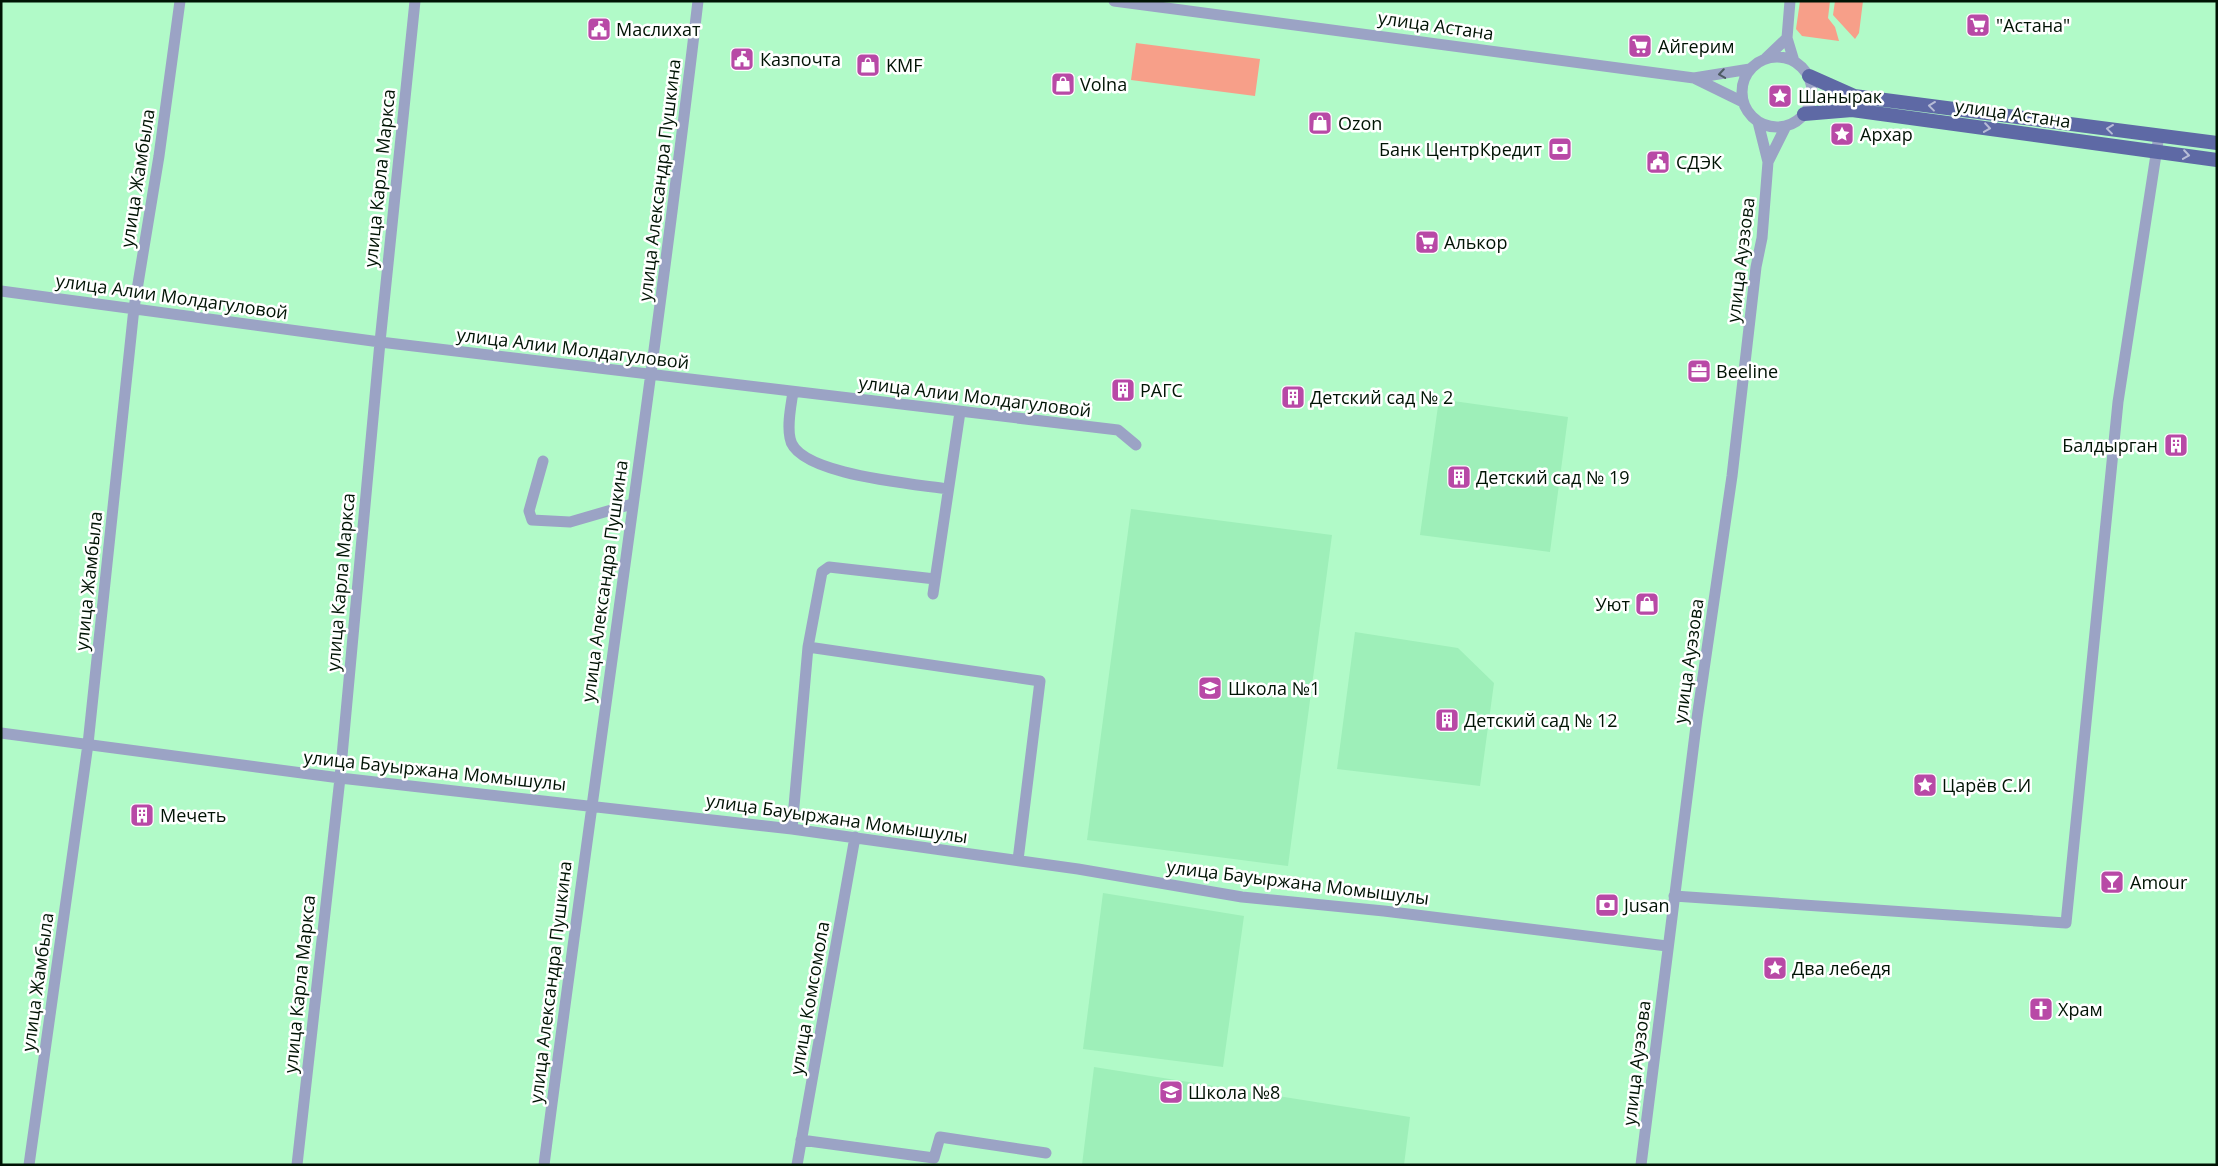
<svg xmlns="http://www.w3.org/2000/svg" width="2218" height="1166" font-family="'Open Sans',sans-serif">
	<rect width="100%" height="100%" fill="#b1fac8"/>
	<path fill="#9eefb9" d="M1439,399L1568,417L1550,552L1420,535Z
		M1131,509L1332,535L1288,866L1087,840Z
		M1355,632L1458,648L1494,683L1480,786L1337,769Z
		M1103,893L1244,916L1223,1067L1083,1049Z
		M1094,1067L1410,1117L1404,1165H1082Z"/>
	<path fill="#f79f89" d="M1800,1H1830L1828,18L1835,27L1839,41L1802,36L1796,29Z
		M1835,1H1863L1859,33L1855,39L1833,15Z
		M1136,43L1260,59L1255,96L1131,80Z"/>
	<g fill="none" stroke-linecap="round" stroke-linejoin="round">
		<path stroke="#9ba3c5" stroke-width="11" d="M1114,1L1694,78L1750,69
			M1790,1L1787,38L1794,61
			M1742 92a35 35 0 1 1 70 0a35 35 0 1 1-70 0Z
			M1766,58L1787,38
			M1694,78L1743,102
			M1768,162L1786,126
			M1,291L380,342L1118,430L1136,445
			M793,392C791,406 787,424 790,438C795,475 917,484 948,489
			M543,461L529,511L532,520L570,522L632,504
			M933,594L960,412
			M808,647L1040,681L1018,860
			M1,733L340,778L792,829L1078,869L1242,897L1384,911L1667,946
			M792,829L808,647L822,572L829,567L935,579
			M1674,896L2066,923L2118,402L2159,135
			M801,1140L934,1158L940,1137L1046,1153
			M29,1165L88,744L134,308L159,156L180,1
			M297,1165L340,778L380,342L415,1
			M544,1165C594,777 652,390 698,1
			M797,1165L855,837
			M1641,1165L1697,718L1732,476L1756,267L1762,238L1768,162L1758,122"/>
		<path stroke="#5e69a5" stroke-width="14" d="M1809,76L1854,96L2217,143
			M1804,114L1852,110L2217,160"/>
	</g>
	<defs><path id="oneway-chevron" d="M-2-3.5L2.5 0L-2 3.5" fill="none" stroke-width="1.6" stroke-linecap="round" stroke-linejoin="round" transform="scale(1.25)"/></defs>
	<use stroke="#4e5b64" href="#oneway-chevron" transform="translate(1722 74) rotate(171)"/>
	<g stroke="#b7bcd6">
		<use href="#oneway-chevron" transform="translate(1932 106) rotate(-173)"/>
		<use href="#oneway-chevron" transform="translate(1987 128) rotate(8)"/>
		<use href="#oneway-chevron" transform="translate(2110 129) rotate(-173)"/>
		<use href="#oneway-chevron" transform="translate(2186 155) rotate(8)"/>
	</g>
	<defs>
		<g id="supermarket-square" transform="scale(1.25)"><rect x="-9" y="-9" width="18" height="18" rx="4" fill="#b849a6" stroke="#fff"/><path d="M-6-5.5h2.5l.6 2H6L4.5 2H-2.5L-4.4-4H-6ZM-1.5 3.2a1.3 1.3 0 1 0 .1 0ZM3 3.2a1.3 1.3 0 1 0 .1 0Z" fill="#fff"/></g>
		<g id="civic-square" transform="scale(1.25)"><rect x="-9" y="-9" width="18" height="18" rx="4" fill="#b849a6" stroke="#fff"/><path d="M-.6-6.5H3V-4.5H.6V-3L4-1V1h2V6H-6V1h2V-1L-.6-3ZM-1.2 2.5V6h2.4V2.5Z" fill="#fff"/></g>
		<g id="shop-square" transform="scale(1.25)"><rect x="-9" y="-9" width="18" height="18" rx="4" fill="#b849a6" stroke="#fff"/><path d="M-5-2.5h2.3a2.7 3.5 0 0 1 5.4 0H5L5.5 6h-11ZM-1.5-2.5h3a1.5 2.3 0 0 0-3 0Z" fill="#fff"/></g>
		<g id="sight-square" transform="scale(1.25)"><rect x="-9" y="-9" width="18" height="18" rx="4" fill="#b849a6" stroke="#fff"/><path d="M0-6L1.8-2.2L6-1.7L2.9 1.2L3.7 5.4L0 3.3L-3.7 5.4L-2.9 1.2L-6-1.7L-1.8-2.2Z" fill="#fff"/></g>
		<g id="bank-square" transform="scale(1.25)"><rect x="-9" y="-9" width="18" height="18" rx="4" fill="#b849a6" stroke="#fff"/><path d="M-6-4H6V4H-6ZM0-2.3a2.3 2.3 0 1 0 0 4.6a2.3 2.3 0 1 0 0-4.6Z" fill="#fff"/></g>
		<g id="office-square" transform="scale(1.25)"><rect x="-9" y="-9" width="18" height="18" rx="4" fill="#b849a6" stroke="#fff"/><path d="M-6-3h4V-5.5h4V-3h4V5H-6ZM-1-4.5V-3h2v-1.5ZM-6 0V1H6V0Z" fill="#fff"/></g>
		<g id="building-square" transform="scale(1.25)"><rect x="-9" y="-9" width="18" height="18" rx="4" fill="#b849a6" stroke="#fff"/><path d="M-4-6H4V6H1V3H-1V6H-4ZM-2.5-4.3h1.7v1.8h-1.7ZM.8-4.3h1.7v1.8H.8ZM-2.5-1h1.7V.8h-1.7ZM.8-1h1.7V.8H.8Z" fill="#fff"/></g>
		<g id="school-square" transform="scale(1.25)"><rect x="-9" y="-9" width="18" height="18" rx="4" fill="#b849a6" stroke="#fff"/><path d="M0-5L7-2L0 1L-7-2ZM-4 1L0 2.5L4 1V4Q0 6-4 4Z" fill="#fff"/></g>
		<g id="bar-square" transform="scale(1.25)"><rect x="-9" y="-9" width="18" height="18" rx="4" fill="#b849a6" stroke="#fff"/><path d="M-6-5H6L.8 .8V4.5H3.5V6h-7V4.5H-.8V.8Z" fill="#fff"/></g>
		<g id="church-square" transform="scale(1.25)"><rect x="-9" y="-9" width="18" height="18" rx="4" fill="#b849a6" stroke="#fff"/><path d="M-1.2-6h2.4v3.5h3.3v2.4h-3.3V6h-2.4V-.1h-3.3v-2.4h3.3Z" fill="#fff"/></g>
	</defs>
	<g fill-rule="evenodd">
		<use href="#supermarket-square" x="1978" y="25"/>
		<use href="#civic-square" x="599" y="29"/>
		<use href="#supermarket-square" x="1640" y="46"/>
		<use href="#civic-square" x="742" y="59"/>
		<use href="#shop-square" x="868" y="65"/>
		<use href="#shop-square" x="1063" y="84"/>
		<use href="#sight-square" x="1780" y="96"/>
		<use href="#shop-square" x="1320" y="123"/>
		<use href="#sight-square" x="1842" y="134"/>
		<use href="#bank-square" x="1560" y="149"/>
		<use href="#civic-square" x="1658" y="162"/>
		<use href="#supermarket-square" x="1427" y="242"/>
		<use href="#office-square" x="1699" y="371"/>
		<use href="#building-square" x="1123" y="390"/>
		<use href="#building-square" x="1293" y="397"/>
		<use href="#building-square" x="2176" y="445"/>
		<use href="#building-square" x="1459" y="477"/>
		<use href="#shop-square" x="1647" y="604"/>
		<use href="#school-square" x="1210" y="688"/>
		<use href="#building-square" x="1447" y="720"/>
		<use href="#sight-square" x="1925" y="785"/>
		<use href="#building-square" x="142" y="815"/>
		<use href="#bar-square" x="2112" y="882"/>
		<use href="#bank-square" x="1607" y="905"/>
		<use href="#sight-square" x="1775" y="968"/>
		<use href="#church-square" x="2041" y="1009"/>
		<use href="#school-square" x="1171" y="1092"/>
	</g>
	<g text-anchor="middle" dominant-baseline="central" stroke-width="5" stroke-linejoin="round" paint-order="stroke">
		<g font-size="18" fill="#001304" stroke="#fff">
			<text transform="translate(1436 25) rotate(8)">улица Астана</text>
			<text transform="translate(2013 113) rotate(8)">улица Астана</text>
			<text transform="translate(137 178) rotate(-81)">улица Жамбыла</text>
			<text transform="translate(379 178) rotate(-84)">улица Карла Маркса</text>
			<text transform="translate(659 180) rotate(-83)">улица Александра Пушкина</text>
			<text transform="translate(1740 260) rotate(-83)">улица Ауэзова</text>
			<text transform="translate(172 296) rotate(8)">улица Алии Молдагуловой</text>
			<text transform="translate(573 348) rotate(7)">улица Алии Молдагуловой</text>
			<text transform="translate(975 396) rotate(7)">улица Алии Молдагуловой</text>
			<text transform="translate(88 581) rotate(-84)">улица Жамбыла</text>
			<text transform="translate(604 581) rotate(-82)">улица Александра Пушкина</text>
			<text transform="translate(340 582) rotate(-85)">улица Карла Маркса</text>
			<text transform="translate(1688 661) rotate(-82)">улица Ауэзова</text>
			<text transform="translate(435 770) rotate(6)">улица Бауыржана Момышулы</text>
			<text transform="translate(837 818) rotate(8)">улица Бауыржана Момышулы</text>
			<text transform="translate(1298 882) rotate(7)">улица Бауыржана Момышулы</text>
			<text transform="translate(37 982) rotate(-82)">улица Жамбыла</text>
			<text transform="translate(550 982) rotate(-83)">улица Александра Пушкина</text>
			<text transform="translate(299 984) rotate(-84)">улица Карла Маркса</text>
			<text transform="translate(809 998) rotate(-80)">улица Комсомола</text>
			<text transform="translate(1636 1063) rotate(-83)">улица Ауэзова</text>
		</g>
		<g font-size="18" fill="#001304" stroke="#fff" text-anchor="start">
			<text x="1996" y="25">"Астана"</text>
			<text x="616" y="29">Маслихат</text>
			<text x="1658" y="46">Айгерим</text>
			<text x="760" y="59">Казпочта</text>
			<text x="886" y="65">KMF</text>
			<text x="1080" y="84">Volna</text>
			<text x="1798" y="96">Шанырак</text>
			<text x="1338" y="123">Ozon</text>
			<text x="1860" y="134">Архар</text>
			<text x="1542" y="149" text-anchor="end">Банк ЦентрКредит</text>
			<text x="1676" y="162">СДЭК</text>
			<text x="1444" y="242">Алькор</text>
			<text x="1716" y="371">Beeline</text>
			<text x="1140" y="390">РАГС</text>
			<text x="1310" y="397">Детский сад № 2</text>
			<text x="2158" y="445" text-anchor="end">Балдырган</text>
			<text x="1476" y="477">Детский сад № 19</text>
			<text x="1630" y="604" text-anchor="end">Уют</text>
			<text x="1228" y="688">Школа №1</text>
			<text x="1464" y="720">Детский сад № 12</text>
			<text x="1942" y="785">Царёв С.И</text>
			<text x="160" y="815">Мечеть</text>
			<text x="2130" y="882">Amour</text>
			<text x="1624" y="905">Jusan</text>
			<text x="1792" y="968">Два лебедя</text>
			<text x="2058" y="1009">Храм</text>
			<text x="1188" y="1092">Школа №8</text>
		</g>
	</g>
	<rect width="2218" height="1166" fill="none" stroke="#001304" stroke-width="5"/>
</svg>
